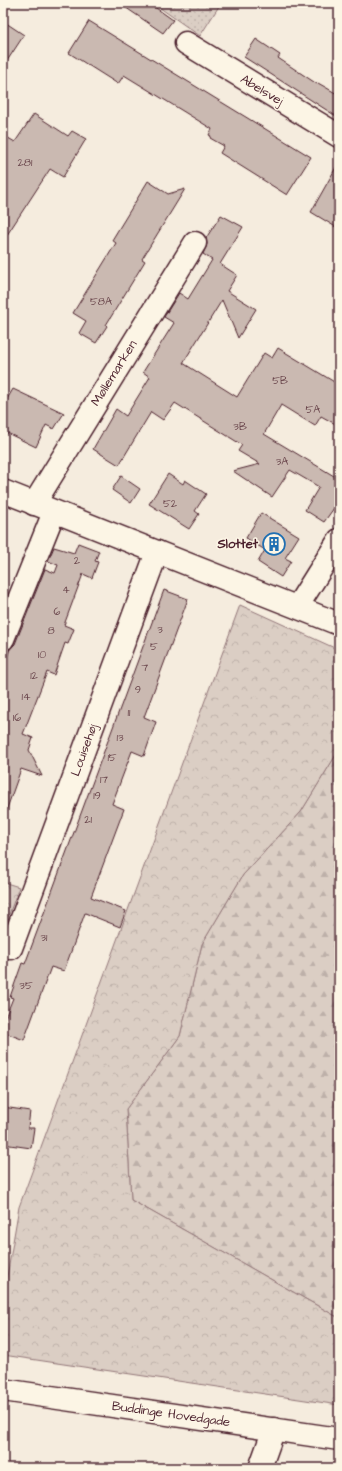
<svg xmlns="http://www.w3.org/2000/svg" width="342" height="1471" font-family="'Architects Daughter',sans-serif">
	<defs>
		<pattern id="grass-dots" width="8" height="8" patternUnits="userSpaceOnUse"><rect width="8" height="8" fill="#dbcec4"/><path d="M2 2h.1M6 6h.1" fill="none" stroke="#bdb0a9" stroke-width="1.8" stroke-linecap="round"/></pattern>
		<pattern id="forest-firs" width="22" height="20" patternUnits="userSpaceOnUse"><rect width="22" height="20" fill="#dbcec4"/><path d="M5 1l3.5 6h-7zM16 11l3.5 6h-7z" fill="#bdb0a9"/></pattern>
		<pattern id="park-crowns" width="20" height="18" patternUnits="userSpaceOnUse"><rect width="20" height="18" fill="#dbcec4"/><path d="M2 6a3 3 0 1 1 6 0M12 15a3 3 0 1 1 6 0" fill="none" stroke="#bdb0a9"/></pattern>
	</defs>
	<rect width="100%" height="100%" fill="#f5ecde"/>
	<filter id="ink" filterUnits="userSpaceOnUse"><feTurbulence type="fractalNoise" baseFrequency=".025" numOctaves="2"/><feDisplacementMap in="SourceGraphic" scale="8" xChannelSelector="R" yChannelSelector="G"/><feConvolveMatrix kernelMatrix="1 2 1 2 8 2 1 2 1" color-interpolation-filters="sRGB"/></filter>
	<g filter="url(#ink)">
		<path fill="url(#grass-dots)" stroke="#927678" d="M153,3H221L200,36Z"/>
		<path fill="url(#forest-firs)" stroke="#927678" d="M339,750V1318L131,1200L126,1109L180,1036L202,944L243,875L301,812Z"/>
		<path fill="url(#park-crowns)" stroke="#927678" d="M240,605L339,650V750L301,812L243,875L202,944L180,1036L126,1109L131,1200L339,1318V1405L3,1355V1300L19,1207Z
			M3,882L19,887L3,931Z"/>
		<path fill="#cab9b1" stroke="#4a1f2b" d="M119,3H149L173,20L163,33Z
			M3,21L24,35L3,67Z
			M89,21L311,157L287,195L220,153L224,146L210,138L211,136L209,135L212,129L124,75L118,84L69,53Z
			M256,39L280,55L278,58L317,84L318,83L339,95V118L244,57Z
			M34,114L68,136L72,131L86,139L63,177L50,169L3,241V135L15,142Z
			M339,162V229L311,212Z
			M148,181L168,194L185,189L142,259L145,261L106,325L107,326L96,343L79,333L86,321L73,313L116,243L112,240Z
			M221,215L243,227L220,264L237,275L227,291L256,309L238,338L222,300L183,363L237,397L264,353L272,358L278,348L336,383L339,390V426L321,416L315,426L281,405L264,434L339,479V501L324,522L305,510L319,487L290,470L272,497L233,471L260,464L238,451L242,445L175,403L163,420L151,412L119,465L93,449L116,409L126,416L150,377L143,372L174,323L164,317L179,293L188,299L212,260L203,254L207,244L206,238Z
			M13,389L64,413L54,429L46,425L36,447L3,431V406Z
			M168,474L183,484L185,480L206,494L195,511L199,514L189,529L149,504Z
			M121,476L140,489L131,503L112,490Z
			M261,513L299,536L285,558L291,561L281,577L258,562L265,550L246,538Z
			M78,543L99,551L95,561L98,562L92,578L83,574L64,625L74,629L68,644L65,643L54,675L47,672L23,734L33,738L29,750L42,776L21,769L5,814L3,813V668L10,649L15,644L45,569L55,573L58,565L48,561L54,547L74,553Z
			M164,590L188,599L144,717L156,722L144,756L132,751L112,804L124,809L91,897L126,911L120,927L85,913L64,971L51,967L24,1040L3,1032V1023L13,998L10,997L22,963L25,964Z
			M3,1107L30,1111L28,1128H34L31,1148L3,1144Z"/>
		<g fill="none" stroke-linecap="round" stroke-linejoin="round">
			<g stroke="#4a1f2b" stroke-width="25">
				<path id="minor" d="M186,43L339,136
					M34,504L195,243
					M297,607L339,540
					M3,639L54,512
					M11,948L157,552
					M260,1468L274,1429"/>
			</g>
			<g stroke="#4a1f2b" stroke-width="25">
				<path id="tertiary" d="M3,491L339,624
					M3,1390L339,1439"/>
			</g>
			<use href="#minor" stroke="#fcf5e5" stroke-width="22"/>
			<use href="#tertiary" stroke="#fcf5e5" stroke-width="22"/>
		</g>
	</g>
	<defs>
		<g id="building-ring" transform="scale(1.15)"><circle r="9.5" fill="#fcf5e5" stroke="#1f6fb2" stroke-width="1.5"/><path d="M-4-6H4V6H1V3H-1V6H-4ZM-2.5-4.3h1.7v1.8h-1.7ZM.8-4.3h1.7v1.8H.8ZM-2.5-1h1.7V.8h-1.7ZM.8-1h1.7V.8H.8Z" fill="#1f6fb2"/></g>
	</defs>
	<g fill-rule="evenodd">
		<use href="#building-ring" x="274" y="544"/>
	</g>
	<g text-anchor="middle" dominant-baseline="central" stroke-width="3" stroke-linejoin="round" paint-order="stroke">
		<g font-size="11" fill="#6a464c">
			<text x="25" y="162">281</text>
			<text x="101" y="301">58A</text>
			<text x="280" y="380">5B</text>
			<text x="313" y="409">5A</text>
			<text x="240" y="426">3B</text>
			<text x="282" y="461">3A</text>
			<text x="170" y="503">52</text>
			<text x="77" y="560">2</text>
			<text x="66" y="589">4</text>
			<text x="57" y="611">6</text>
			<text x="160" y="629">3</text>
			<text x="51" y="630">8</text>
			<text x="154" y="646">5</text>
			<text x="42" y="654">10</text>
			<text x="145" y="667">7</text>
			<text x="34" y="675">12</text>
			<text x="138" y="689">9</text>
			<text x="26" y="696">14</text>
			<text x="129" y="712">11</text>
			<text x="17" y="717">16</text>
			<text x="120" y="737">13</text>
			<text x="112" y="757">15</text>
			<text x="104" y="779">17</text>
			<text x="97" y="795">19</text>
			<text x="88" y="819">21</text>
			<text x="44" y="937">31</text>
			<text x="26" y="985">35</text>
		</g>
		<g font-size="13" fill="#4a1f2b" stroke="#fcf5e5">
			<text transform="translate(262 90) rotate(31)">Abelsvej</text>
			<text transform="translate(114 373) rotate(-58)">Møllemarken</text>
			<text transform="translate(84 750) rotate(-70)">Louisehøj</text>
			<text transform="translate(171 1414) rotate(8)">Buddinge Hovedgade</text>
		</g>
		<g font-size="13" font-weight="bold" fill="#4a1f2b" stroke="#fcf5e5" text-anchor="end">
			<text x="258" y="544">Slottet</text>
		</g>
	</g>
	<rect width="342" height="1471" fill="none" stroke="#fcf5e5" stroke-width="16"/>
	<rect x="8" y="8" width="326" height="1455" fill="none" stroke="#4a1f2b" stroke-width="1.5" filter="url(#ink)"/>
</svg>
